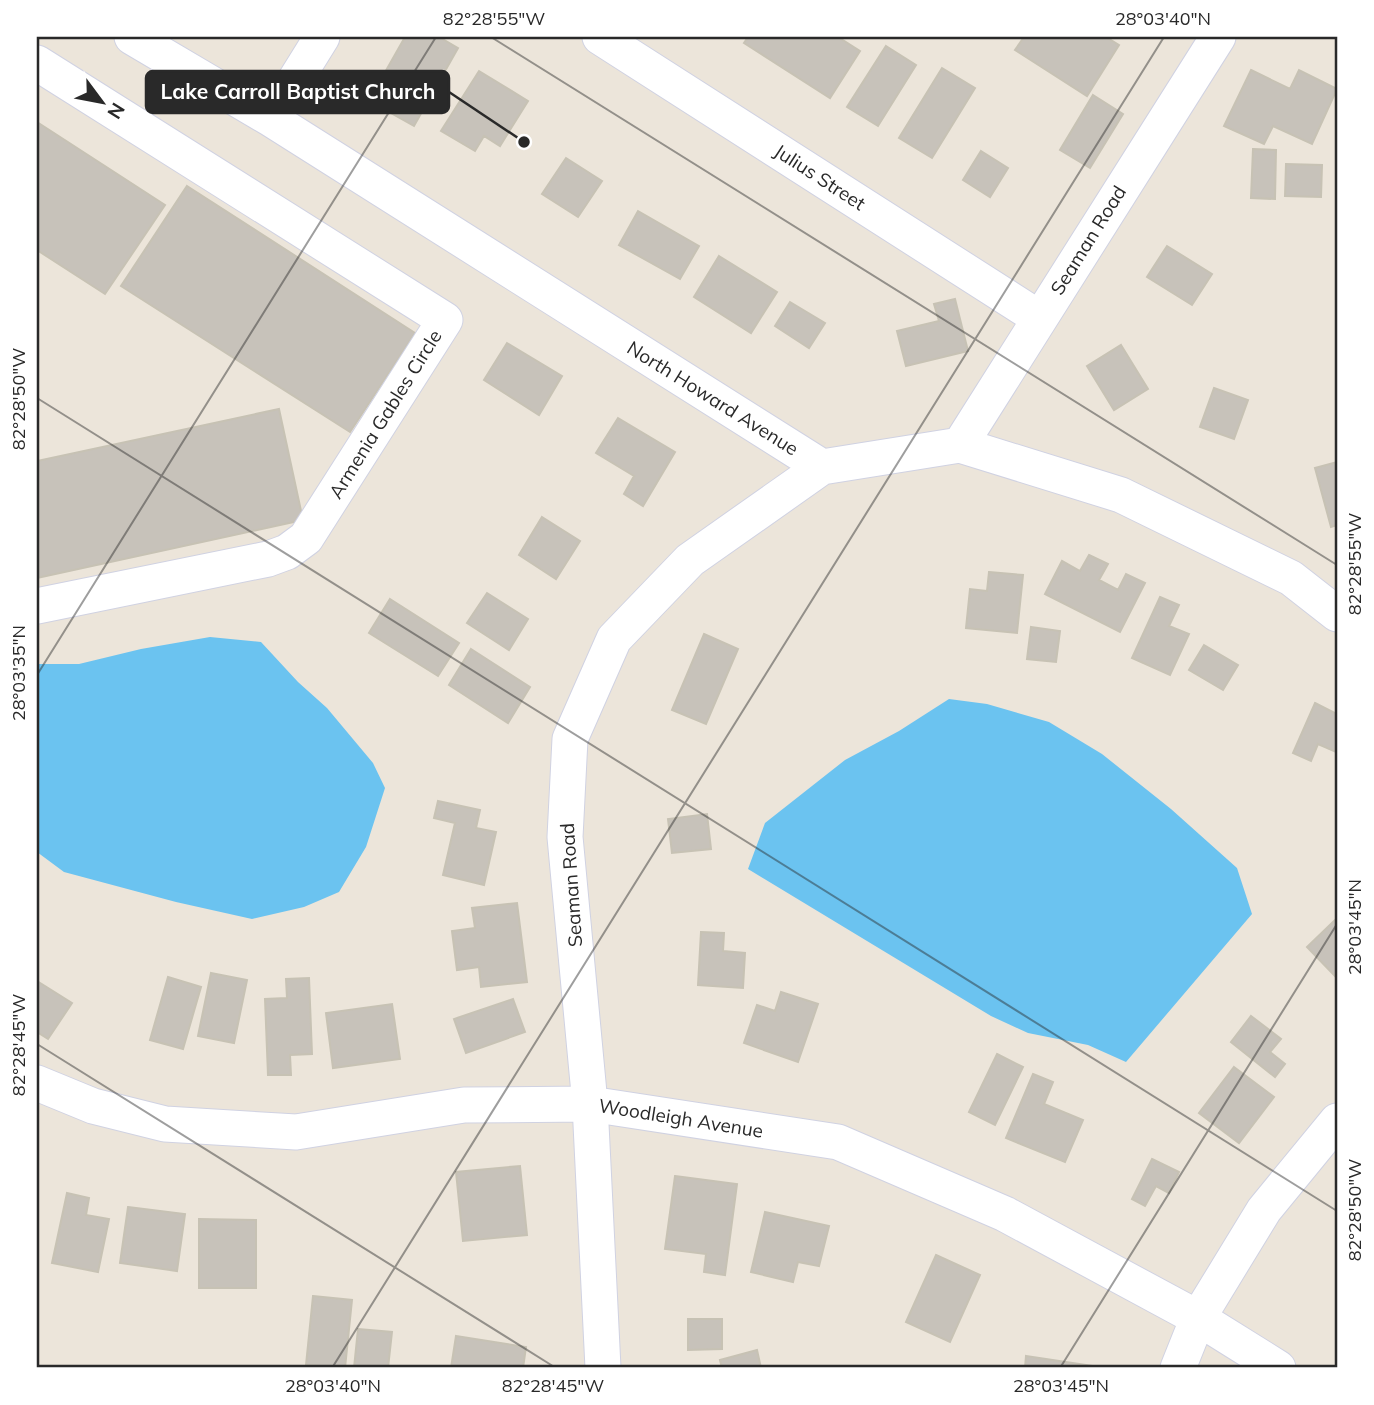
<svg xmlns="http://www.w3.org/2000/svg" width="1374" height="1405" font-family="Mulish,sans-serif">
	<rect width="100%" height="100%" fill="#ece5da"/>
	<path fill="#6bc3f0" d="M210,637L261,642L298,682L327,708L373,763L385,788L366,847L339,892L304,907L252,919L176,902L64,872L37,852V664H79L141,649Z
		M949,699L987,704L1049,722L1102,754L1171,809L1237,868L1252,914L1126,1062L1088,1045L1028,1033L991,1016L748,869L765,823L845,760L899,731Z"/>
	<path fill="#c7c2ba" stroke="#c7c2b4" stroke-width="2" d="M405,37H439L458,48L414,126L384,109L395,89L380,81Z
		M748,37H838L860,51L830,98L744,43Z
		M1024,37H1106L1119,45L1087,96L1015,50Z
		M886,46L916,65L878,126L847,107Z
		M942,68L975,88L932,158L899,138Z
		M1251,70L1290,89L1299,70L1337,89L1312,144L1273,126L1264,144L1224,126Z
		M479,71L528,101L500,146L484,136L475,151L441,131Z
		M1093,95L1123,114L1090,168L1060,150Z
		M37,122L165,205L105,294L37,250Z
		M1253,149L1276,150L1275,199L1251,198Z
		M981,151L1008,168L990,197L963,180Z
		M566,158L602,181L578,217L542,194Z
		M1286,164L1322,165L1321,197L1285,196Z
		M187,186L415,333L350,432L121,286Z
		M638,211L699,246L680,279L619,245Z
		M1167,246L1212,274L1192,305L1147,277Z
		M719,256L777,292L751,333L694,297Z
		M955,299L968,351L906,366L897,331L939,321L934,304Z
		M790,302L825,323L809,348L775,326Z
		M507,343L562,376L539,415L484,380Z
		M1121,345L1148,389L1114,410L1087,366Z
		M1214,388L1248,400L1234,439L1200,427Z
		M279,409L303,520L37,578V461Z
		M618,418L675,452L643,506L624,494L634,476L596,453Z
		M1337,462V525L1331,527L1315,468Z
		M542,517L580,541L556,579L519,555Z
		M1089,555L1108,564L1099,580L1118,590L1126,574L1145,583L1120,632L1045,594L1062,561L1080,571Z
		M989,572L1023,575L1017,633L966,628L970,589L987,591Z
		M487,593L528,619L509,650L467,623Z
		M1160,597L1179,605L1169,626L1189,634L1170,675L1132,658Z
		M390,599L459,643L438,676L369,633Z
		M1031,627L1060,631L1056,662L1027,659Z
		M704,634L738,649L706,724L672,710Z
		M1204,645L1238,665L1223,690L1189,670Z
		M471,649L530,687L508,723L449,685Z
		M1315,703L1337,714V749L1336,752L1318,744L1311,761L1293,753Z
		M438,801L480,810L476,828L496,832L484,885L443,875L455,823L434,818Z
		M707,814L711,849L672,853L668,819Z
		M517,903L527,982L481,987L479,967L457,970L452,931L475,928L472,908Z
		M1337,918V974L1335,976L1307,947Z
		M701,932L724,933L723,951L745,953L743,988L698,985Z
		M211,973L247,980L234,1043L198,1036Z
		M168,977L201,987L183,1049L150,1040Z
		M309,978L312,1054L290,1055L291,1075H268L265,999L287,998L286,979Z
		M37,981L72,1003L48,1039L37,1032Z
		M781,992L818,1004L798,1062L744,1043L757,1005L775,1011Z
		M513,999L525,1032L466,1053L454,1019Z
		M392,1004L400,1059L333,1068L326,1013Z
		M1251,1016L1281,1039L1270,1052L1285,1064L1275,1077L1231,1042Z
		M997,1054L1023,1067L995,1125L969,1112Z
		M1234,1067L1274,1097L1239,1143L1199,1113Z
		M1033,1074L1053,1082L1044,1104L1083,1120L1065,1162L1006,1138Z
		M1152,1159L1179,1172L1169,1193L1156,1186L1145,1206L1132,1199Z
		M520,1166L527,1235L463,1241L456,1172Z
		M675,1176L737,1184L725,1275L704,1272L706,1254L665,1249Z
		M67,1193L89,1198L86,1215L109,1219L98,1272L52,1263Z
		M128,1207L185,1214L177,1271L120,1263Z
		M765,1212L829,1226L819,1266L798,1262L793,1282L751,1272Z
		M199,1219L256,1220V1288H199Z
		M936,1255L980,1275L950,1342L906,1322Z
		M313,1296L352,1300L345,1368L306,1365Z
		M688,1319H722V1349L688,1350Z
		M358,1329L392,1332L388,1368H354Z
		M456,1336L526,1347L523,1368H451Z
		M757,1350L761,1368H722L720,1360Z
		M1026,1356L1100,1367V1368H1025Z"/>
	<g fill="none" stroke-linecap="round" stroke-linejoin="round">
		<g stroke="#d0d2e2" stroke-width="37">
			<path id="minor" d="M132,37L271,119L822,467L960,445L1121,495L1291,578L1337,614
				M600,37L1039,318
				M37,63L445,320L306,538L287,552L268,559L37,606
				M271,119L322,37
				M960,445L1218,37
				M37,1083L93,1106L165,1124L296,1132L464,1105L590,1104L838,1142L1005,1214L1198,1318L1278,1368
				M603,1368L590,1104L565,837L570,739L614,639L690,560L822,467
				M1178,1368L1198,1318L1264,1210L1337,1121"/>
		</g>
		<use href="#minor" stroke="#fff" stroke-width="35"/>
	</g>
	<path fill="none" stroke="#292929" stroke-width="2" stroke-opacity="0.45" d="M491,37L1337,565M37,398L1337,1211M37,675L436,37M37,1044L556,1368M332,1368L1164,37M1060,1368L1337,924"/>
	<g text-anchor="middle" dominant-baseline="central" stroke-width="5" stroke-linejoin="round" paint-order="stroke">
		<g font-size="19" fill="#292929" stroke="#fff">
			<text transform="translate(820 177) rotate(33)">Julius Street</text>
			<text transform="translate(1088 240) rotate(-58)">Seaman Road</text>
			<text transform="translate(713 398) rotate(32)">North Howard Avenue</text>
			<text transform="translate(385 414) rotate(-58)">Armenia Gables Circle</text>
			<text transform="translate(571 885) rotate(-94)">Seaman Road</text>
			<text transform="translate(681 1118) rotate(9)">Woodleigh Avenue</text>
		</g>
	</g>
	<path fill="none" stroke="#292929" stroke-width="2.5" d="M524 142L449 92"/>
	<circle fill="#292929" stroke="#fff" stroke-width="2.5" cx="524" cy="142" r="7"/>
	<rect fill="#292929" stroke="#292929" stroke-width="2.5" x="146" y="71" width="303" height="42" rx="7"/>
	<g font-size="21" text-anchor="middle" font-weight="bold" fill="#fff">
		<text x="298" y="99">Lake Carroll Baptist Church</text>
	</g>
	<rect width="1374" height="1405" fill="none" stroke="#ffffff" stroke-width="77"/>
	<g transform="translate(102 102) rotate(122)" stroke="#ffffff" stroke-width="5" paint-order="stroke">
	<path d="M0-5L12 26L0 18L-12 26Z" fill="#292929"/>
	<text y="-10" font-size="19" font-weight="bold" text-anchor="middle" fill="#292929">N</text>
	</g>
	<rect x="38" y="38" width="1298" height="1328" fill="none" stroke="#292929" stroke-width="2.5"/>
	<g font-size="18" text-anchor="middle" fill="#292929">
		<text x="494" y="25">82°28'55"W</text>
		<text x="1163" y="25">28°03'40"N</text>
		<text transform="translate(19 399) rotate(-90)" y="6">82°28'50"W</text>
		<text transform="translate(1355 564) rotate(-90)" y="6">82°28'55"W</text>
		<text transform="translate(19 673) rotate(-90)" y="6">28°03'35"N</text>
		<text transform="translate(1355 927) rotate(-90)" y="6">28°03'45"N</text>
		<text transform="translate(19 1045) rotate(-90)" y="6">82°28'45"W</text>
		<text transform="translate(1355 1210) rotate(-90)" y="6">82°28'50"W</text>
		<text x="333" y="1392">28°03'40"N</text>
		<text x="553" y="1392">82°28'45"W</text>
		<text x="1061" y="1392">28°03'45"N</text>
	</g>
</svg>
